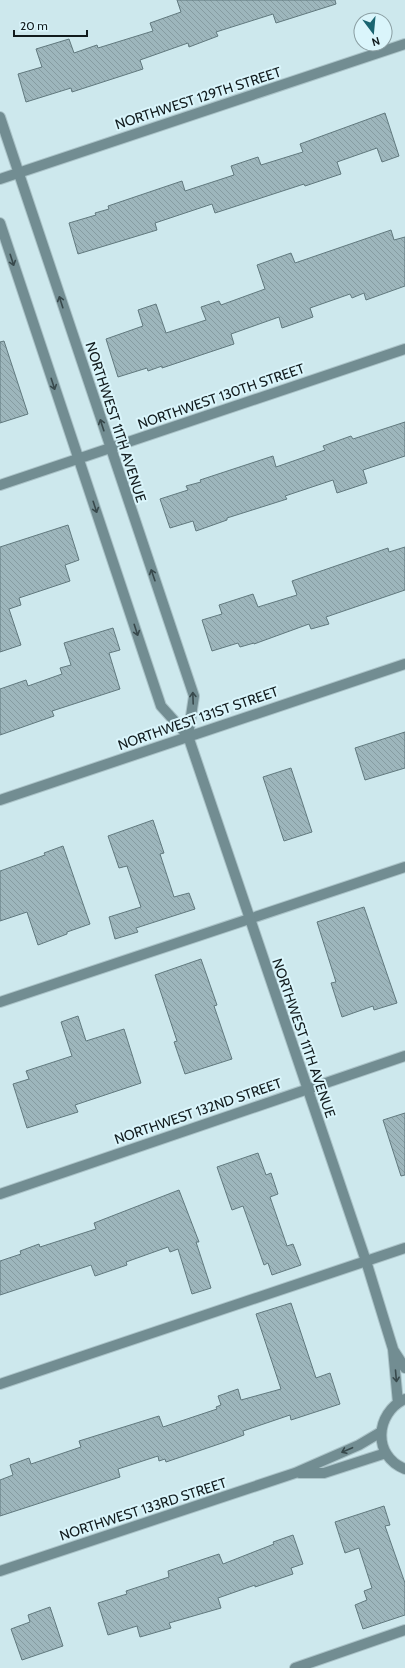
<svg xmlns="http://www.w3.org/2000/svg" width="405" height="1668" font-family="Cabin,sans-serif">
	<defs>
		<pattern id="building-back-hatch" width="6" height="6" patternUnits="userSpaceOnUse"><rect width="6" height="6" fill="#9db6bc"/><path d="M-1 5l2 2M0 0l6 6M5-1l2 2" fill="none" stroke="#869ca1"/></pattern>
	</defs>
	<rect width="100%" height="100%" fill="#cde8ed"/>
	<path fill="url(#building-back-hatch)" stroke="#61797e" d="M177,0H335L336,4L276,23L273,14L216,32L218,36L189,47L188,43L140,60L143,69L72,92L71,88L26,102L18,74L42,67L36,49L69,39L74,53L97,45L98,48L153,31L150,23L181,12Z
		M385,113L399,156L382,162L377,148L337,162L341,174L305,186L304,184L215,213L212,204L155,223L157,230L78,254L69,223L96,215L95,213L109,209L108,206L182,181L185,191L234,175L231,166L258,157L261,165L303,152L300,144Z
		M391,230L394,240L405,237V286L366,300L364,293L352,298L350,294L310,308L313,317L282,328L279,317L231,334L234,344L162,368V366L148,371L147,368L118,377L106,339L143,326L138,310L156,304L166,333L206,320L201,307L219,301L221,305L265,289L257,265L291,253L295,263Z
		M4,341L28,414L0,423V342Z
		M405,422V456L363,470L367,483L337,493L333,480L285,496L287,499L227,518V520L196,531L193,521L170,528L160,499L188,490L186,486L201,482L200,480L273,456L276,467L325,450L323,446L351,436L353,439Z
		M68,525L79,560L65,565L70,581L19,598L21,605L9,609L21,645L0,652V547Z
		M405,547V590L326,617L329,624L311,629L309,624L254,644V643L240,647L238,643L212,651L202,620L222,614L219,605L253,594L258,607L297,595L292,581L388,548L389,552Z
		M113,628L120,650L109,653L120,689L52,711L54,716L0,735V689L26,680L28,686L62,674L60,668L71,665L64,643Z
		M405,732V768L365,780L355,748Z
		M291,768L312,832L284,841L263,777Z
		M153,820L164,853L160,854L174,897L189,893L195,909L136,928L138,932L115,939L109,917L141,907L127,866L119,868L108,836Z
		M63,846L90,924L67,932V934L38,945L27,912L0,921V871L45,855L44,853Z
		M364,907L397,1003L374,1010L373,1006L342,1017L331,983L336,982L317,922Z
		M201,959L217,1005L214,1006L232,1059L185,1074L174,1042L177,1041L155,975Z
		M78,1016L86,1041L124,1029L141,1083L75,1105L78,1112L27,1128L13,1084L29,1079L26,1071L72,1056L61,1022Z
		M405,1113V1175L401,1176L383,1120Z
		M258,1153L266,1175L271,1173L278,1194L270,1197L287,1246L293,1244L301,1265L272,1275L268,1263L264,1265L243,1206L232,1210L217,1167Z
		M179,1190L199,1242H196L211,1288L192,1294L178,1249L170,1252L168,1247L126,1262L127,1265L95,1276L91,1265L0,1295V1261L21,1254L20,1251L39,1244L40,1247L96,1229L94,1223Z
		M291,1303L316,1378L330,1373L340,1404L291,1420L290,1415L243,1431L244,1435L225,1442L166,1462L165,1459L159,1461L158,1456L118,1469L120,1477L0,1516V1480L13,1475L10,1465L29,1458L31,1464L81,1447L79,1441L159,1416L163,1427L217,1409L216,1407L221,1405L218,1396L238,1389L241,1400L281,1389L256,1314Z
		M384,1506L390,1525L385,1526L405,1583V1615L363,1629L355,1605L367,1600L364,1591L372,1588L359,1548L345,1553L335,1522Z
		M293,1535L303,1564L291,1568L293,1574L255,1587V1585L218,1598L221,1608L169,1623L171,1628L140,1637L137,1626L108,1635L98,1603L127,1594L126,1591L169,1577L168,1571L219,1554L223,1564L274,1544L273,1542Z
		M50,1607L63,1646L22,1660L11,1629L30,1622L28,1615Z"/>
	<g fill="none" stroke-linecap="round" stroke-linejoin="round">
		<g stroke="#abc3c8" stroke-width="12">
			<path id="service" d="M0,1002L405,867
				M0,1384L405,1248
				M295,1668L405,1630"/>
		</g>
		<g stroke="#abc3c8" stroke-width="12">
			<path id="minor" d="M0,117L194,696L188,736
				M0,179L405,44
				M0,223L161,706L188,736L366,1261L393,1349L398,1403
				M0,485L405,349
				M0,800L405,664
				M0,1194L405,1056
				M394,1351L405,1368
				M405,1399C375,1413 372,1456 405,1469
				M299,1473H324L386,1453
				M0,1571L295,1473L359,1445L381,1432"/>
		</g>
		<use href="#service" stroke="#728d92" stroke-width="10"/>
		<use href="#minor" stroke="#728d92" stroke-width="10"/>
	</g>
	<defs><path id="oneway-shaft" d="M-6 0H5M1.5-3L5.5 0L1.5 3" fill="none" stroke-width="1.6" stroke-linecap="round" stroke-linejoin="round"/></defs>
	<g stroke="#38494c">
		<use href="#oneway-shaft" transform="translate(12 260) rotate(72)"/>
		<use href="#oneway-shaft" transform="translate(61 302) rotate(-108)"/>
		<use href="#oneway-shaft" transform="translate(53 384) rotate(72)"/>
		<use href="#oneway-shaft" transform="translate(102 425) rotate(-108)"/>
		<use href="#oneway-shaft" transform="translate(95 507) rotate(72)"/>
		<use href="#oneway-shaft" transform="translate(153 575) rotate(-109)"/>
		<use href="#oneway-shaft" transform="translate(136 630) rotate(72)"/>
		<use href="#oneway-shaft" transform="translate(193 698) rotate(-92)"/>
		<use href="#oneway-shaft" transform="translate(396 1376) rotate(85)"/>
		<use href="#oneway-shaft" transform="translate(347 1450) rotate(157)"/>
	</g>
	<g text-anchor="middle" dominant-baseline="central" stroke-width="4" stroke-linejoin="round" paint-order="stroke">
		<g font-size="14" fill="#111b1d" stroke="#daf5fb">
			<text transform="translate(198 98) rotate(-18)">NORTHWEST 129TH STREET</text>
			<text transform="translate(221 396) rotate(-19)">NORTHWEST 130TH STREET</text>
			<text transform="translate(116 422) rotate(72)">NORTHWEST 11TH AVENUE</text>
			<text transform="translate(198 718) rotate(-19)">NORTHWEST 131ST STREET</text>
			<text transform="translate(304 1038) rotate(71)">NORTHWEST 11TH AVENUE</text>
			<text transform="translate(198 1111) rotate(-19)">NORTHWEST 132ND STREET</text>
			<text transform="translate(143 1509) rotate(-18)">NORTHWEST 133RD STREET</text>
		</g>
	</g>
	<g transform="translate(373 32) rotate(164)"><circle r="19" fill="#daf5fb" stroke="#8a9ea2"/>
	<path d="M0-3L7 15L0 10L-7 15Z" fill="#1a6470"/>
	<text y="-6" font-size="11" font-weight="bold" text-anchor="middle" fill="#111b1d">N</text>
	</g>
	<path d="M14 30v6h73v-6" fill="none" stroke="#111b1d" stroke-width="2"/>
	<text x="20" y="30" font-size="12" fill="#111b1d" stroke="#daf5fb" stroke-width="3" paint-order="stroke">20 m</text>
</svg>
